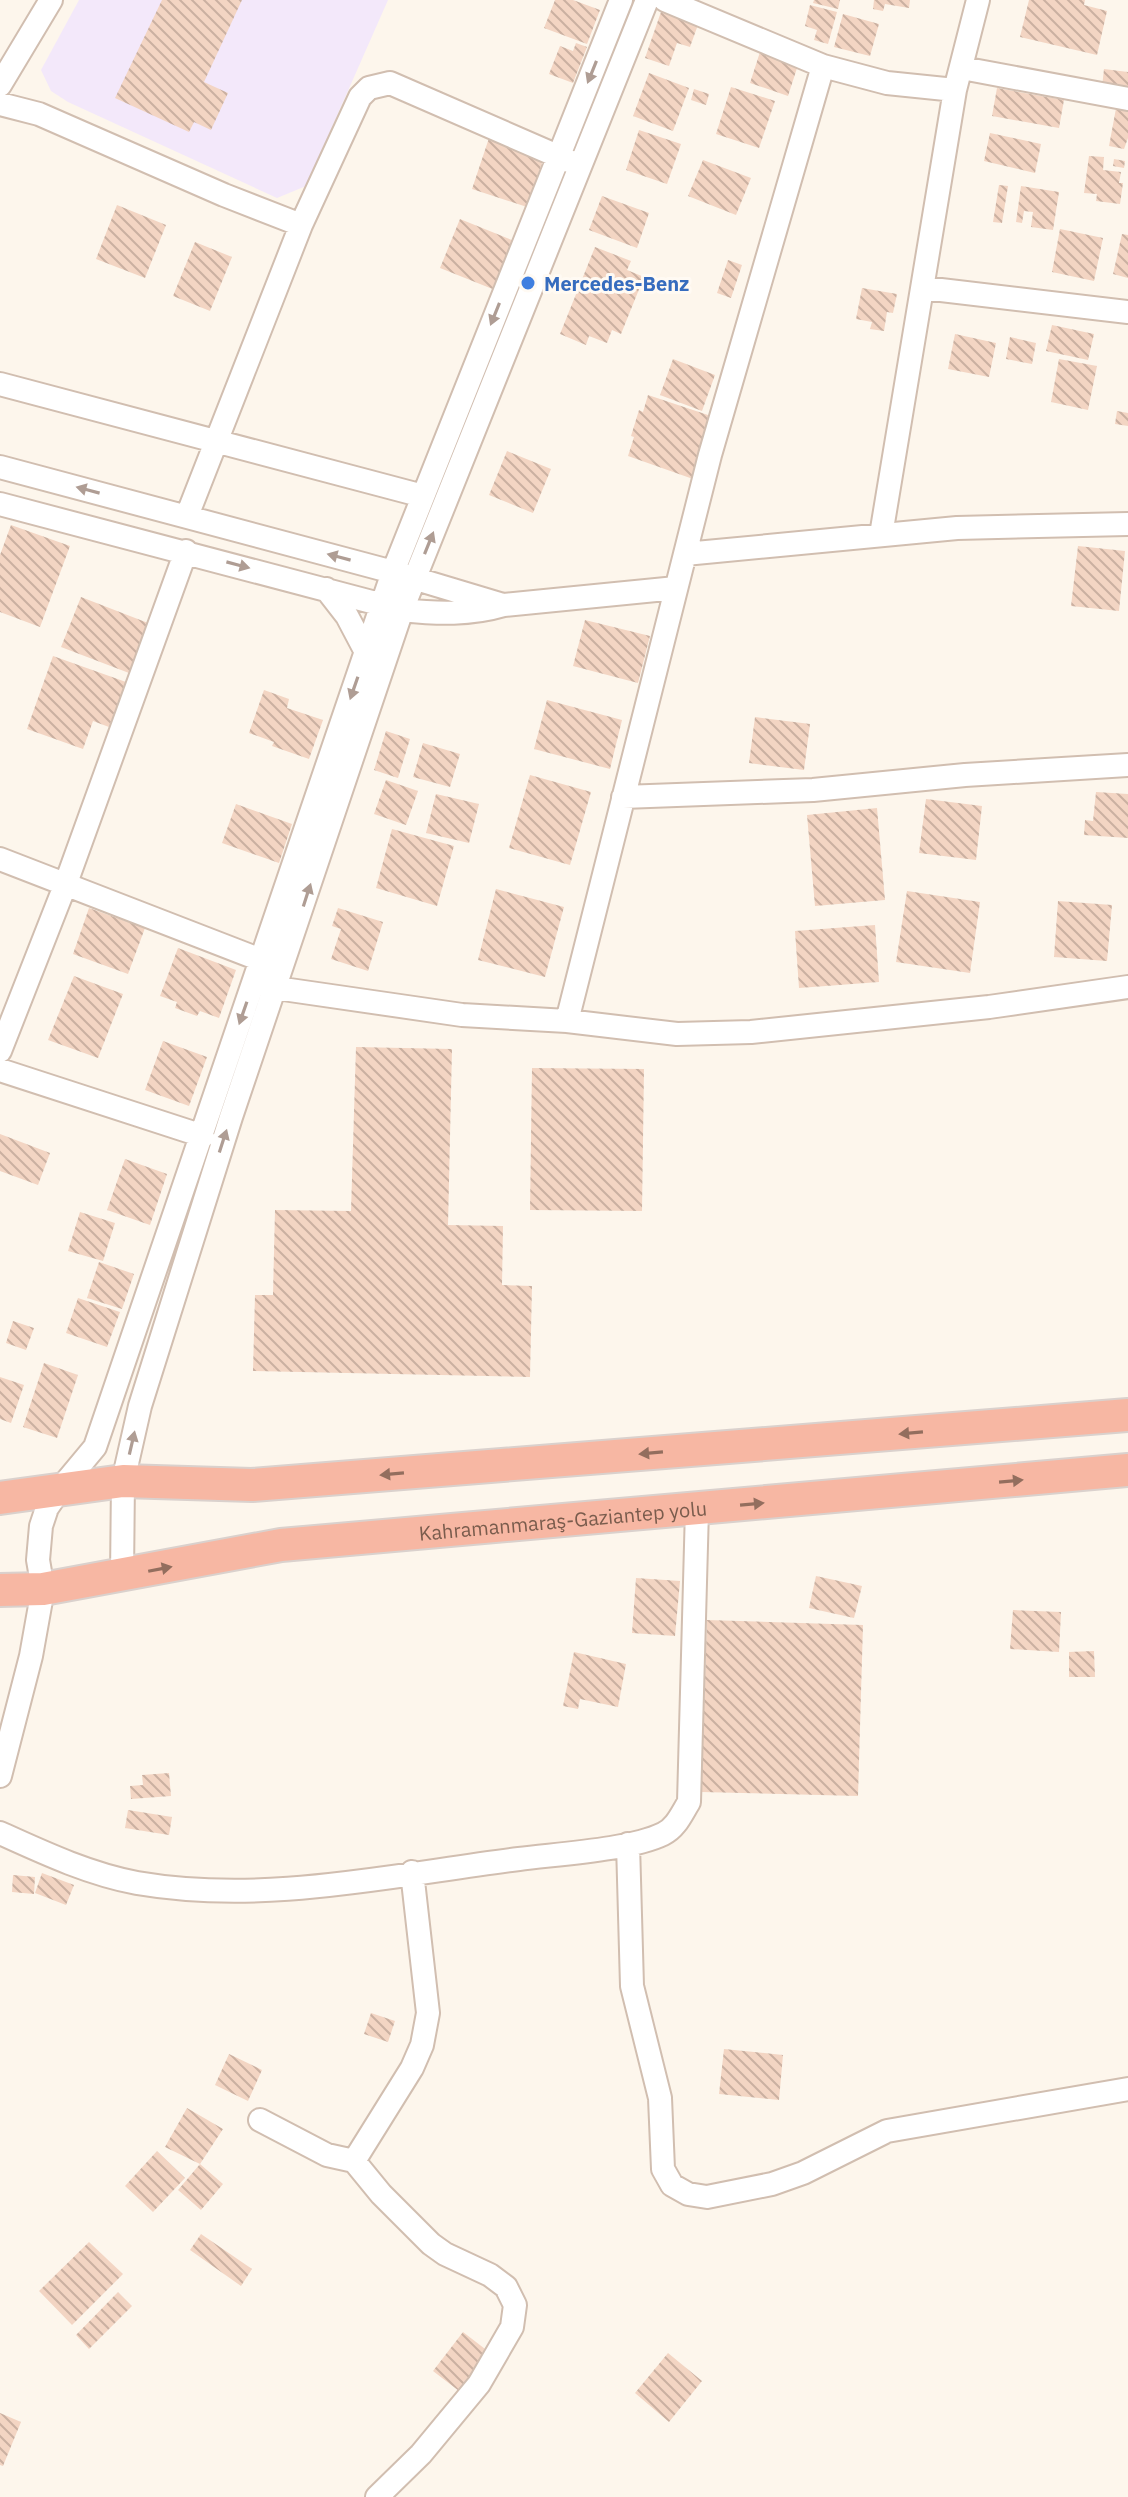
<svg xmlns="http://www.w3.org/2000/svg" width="1128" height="2497" font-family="'IBM Plex Sans',sans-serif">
	<defs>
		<pattern id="building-back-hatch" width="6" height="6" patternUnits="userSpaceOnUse" patternTransform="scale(2)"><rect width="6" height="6" fill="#f3d5c3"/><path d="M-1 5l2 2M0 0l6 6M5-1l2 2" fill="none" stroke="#cab0a1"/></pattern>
	</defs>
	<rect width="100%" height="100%" fill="#fdf6ec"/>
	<path fill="#f3e8fa" d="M79,0H388L306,186L277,198L68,102L51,91L41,70Z"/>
	<path fill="url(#building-back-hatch)" d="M162,0H242L204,82L228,93L211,130L194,122L189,132L115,98Z
		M555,0H573L600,10L587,44L544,28Z
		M814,0H840L838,9L813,3Z
		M874,0H910L909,8L885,4L883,11L873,9Z
		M1029,0H1085L1084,5L1107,11L1097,55L1020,37Z
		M810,5L837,12L828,44L814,40L817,30L805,26Z
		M662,9L699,22L690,47L677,43L669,66L645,58Z
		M843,14L879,24L870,56L834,47Z
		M576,43L587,47L573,83L549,74L560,46L573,51Z
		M760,52L798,65L788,96L750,83Z
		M1104,69L1128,72V89L1102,87Z
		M649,73L689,88L673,131L633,116Z
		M731,87L775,101L759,148L716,134Z
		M997,88L1064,100L1059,128L992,116Z
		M694,89L709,94L706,105L691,100Z
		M1117,103L1128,105V138L1124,149L1109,146Z
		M639,130L681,144L667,184L626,170Z
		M990,133L1041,144L1035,173L984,161Z
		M489,138L544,157L527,207L472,189Z
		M1089,156L1104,157L1103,170L1121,172L1119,183H1123L1120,204L1096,201L1097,194L1084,193Z
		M1114,159L1125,161L1124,168L1113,166Z
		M703,160L751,178L736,215L688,196Z
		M999,185L1008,186L1002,223L993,222Z
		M1021,186L1059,192L1053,230L1031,227L1033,212L1024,211L1022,223L1016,222Z
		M602,196L649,213L637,248L589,230Z
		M117,205L166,225L145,278L96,259Z
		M460,219L514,241L495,290L440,268Z
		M1060,229L1103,238L1094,281L1052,272Z
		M1122,234L1128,235V278L1113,274Z
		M195,242L232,257L210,311L173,296Z
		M595,247L631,261L627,270L644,277L621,334L612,330L607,343L589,336L586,345L560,334Z
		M728,260L742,265L731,298L717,293Z
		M862,288L897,294L893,313L887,312L884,331L870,329L872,322L856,319Z
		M1052,325L1094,334L1088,360L1046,351Z
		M955,334L996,343L989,377L948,369Z
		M1010,337L1036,343L1032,364L1006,359Z
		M673,359L715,375L702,411L660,395Z
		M1059,359L1097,366L1088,410L1051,402Z
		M648,395L714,417L693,479L628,456L634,437L631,436L639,410L643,412Z
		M1117,411L1128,413V426L1115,424Z
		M507,451L551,469L533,513L489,495Z
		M11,525L70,546L40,627L0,612V555Z
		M1078,546L1125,551L1119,611L1071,606Z
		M81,597L148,623L129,673L61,647Z
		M585,620L650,636L638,683L573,666Z
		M53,656L126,682L109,727L93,721L83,749L27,729Z
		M264,690L289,699L287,708L323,720L309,759L272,746L274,742L249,733Z
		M547,700L622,720L610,769L534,749Z
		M755,717L810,724L804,770L749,763Z
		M386,731L410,739L398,778L374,770Z
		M423,743L460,754L450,787L413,777Z
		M530,775L591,792L570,865L509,848Z
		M386,780L418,791L406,825L374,814Z
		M1096,792L1128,794V838L1084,835L1085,820L1093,821Z
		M436,794L479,804L469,843L426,833Z
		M926,799L982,806L976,860L919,853Z
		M236,804L292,824L279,863L222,843Z
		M877,808L885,900L815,906L807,815Z
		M392,829L454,846L437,906L376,888Z
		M496,889L564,907L545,977L478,960Z
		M907,891L980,902L970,973L896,962Z
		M1058,901L1112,905L1107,961L1054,957Z
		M89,908L145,928L128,974L73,954Z
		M338,908L383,922L368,971L331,959L341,929L332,926Z
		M875,925L879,982L799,988L795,931Z
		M178,948L236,970L219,1018L200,1011L197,1016L175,1008L177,1002L160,996Z
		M74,976L123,994L98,1058L48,1040Z
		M163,1041L207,1057L189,1106L145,1090Z
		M356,1047L452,1049L448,1225L503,1226L502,1285L532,1286L530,1377L253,1371L255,1295H273L275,1210L351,1211Z
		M532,1068L644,1069L642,1211L530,1210Z
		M0,1134L50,1153L38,1185L0,1171Z
		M125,1159L167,1174L150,1225L107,1210Z
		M80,1212L115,1223L103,1261L68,1251Z
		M99,1262L134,1274L122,1309L87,1298Z
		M78,1298L120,1312L107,1347L66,1333Z
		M13,1321L34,1328L26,1350L6,1343Z
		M44,1363L78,1375L57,1438L23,1427Z
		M0,1377L24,1385L11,1423L0,1419Z
		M816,1576L862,1586L854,1618L809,1608Z
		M636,1578L680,1581L675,1636L632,1633Z
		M1013,1610L1061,1612L1059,1652L1010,1649Z
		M707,1620L863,1625L858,1796L701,1792Z
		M1094,1651L1095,1677H1069V1652Z
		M574,1652L626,1664L618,1707L580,1699L578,1709L563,1706Z
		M169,1773L171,1796L131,1799L130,1786L143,1785L142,1775Z
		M128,1810L172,1817L169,1835L125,1828Z
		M42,1873L74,1885L66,1905L35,1893Z
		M13,1875L35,1877L34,1894L12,1892Z
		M371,2013L395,2021L388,2042L364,2034Z
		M724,2049L783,2055L779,2100L719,2094Z
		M229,2054L262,2070L248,2101L215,2085Z
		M187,2108L223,2129L200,2164L223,2184L201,2210L178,2190L200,2164L165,2147Z
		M157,2151L185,2178L153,2212L125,2186Z
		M201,2234L252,2269L241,2286L190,2250Z
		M89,2242L123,2274L72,2325L39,2291Z
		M118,2292L132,2306L89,2349L76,2335Z
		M463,2332L489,2352L459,2391L433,2371Z
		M668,2353L702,2381L669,2422L635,2393Z
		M0,2413L21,2422L3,2466L0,2465Z"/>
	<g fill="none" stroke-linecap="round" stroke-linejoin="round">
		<g stroke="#d1beb0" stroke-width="26">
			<path id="minor" d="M665,0L823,66L887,83L955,90
				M962,68L1128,99
				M0,85L51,0
				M0,104L39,114L224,195L301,225
				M924,288L1128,312
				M0,384L423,496
				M0,467L393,572L503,605
				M0,504L402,610C438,614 470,615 504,605L676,588
				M187,516L301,225L360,97L369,88L390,83L569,161
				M881,535L955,90L978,0
				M685,554L957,528L1128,524
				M326,589L347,616L366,652
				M623,797L813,790L965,775L1128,765
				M0,859L261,960
				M276,988L462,1015L567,1021L677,1034L751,1032L989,1007L1128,987
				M567,1021L710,455L823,66
				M0,1051L66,883L186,551
				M0,1070L203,1136
				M122,1576L123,1481L140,1406L231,1117L402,610L647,0
				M0,1776L31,1656L43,1589L38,1560L41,1526L47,1508L60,1489L95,1447L393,572L621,0
				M0,1833C44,1853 89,1874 137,1883C265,1905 392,1875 519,1859C557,1854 630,1850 663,1834C676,1828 682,1813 689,1802L697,1509
				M628,1844L632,1986L660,2098L663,2169L672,2185L688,2194L707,2197L772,2184L803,2173L887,2131L1128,2089
				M260,2120L327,2155L354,2161L381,2194L431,2244L445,2254L490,2275L506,2287L515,2305L512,2327L479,2384L421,2454L377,2497
				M354,2161L412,2068L422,2045L428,2013L412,1872"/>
		</g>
		<g stroke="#dad1cd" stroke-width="36">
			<g id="highway">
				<path d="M0,1498L123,1481L252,1485L1128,1415"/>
				<path id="s1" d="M0,1590L43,1589L281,1545L1128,1470"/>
			</g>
		</g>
		<use href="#minor" stroke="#fff" stroke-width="22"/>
		<use href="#highway" stroke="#f7b7a3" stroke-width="32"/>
	</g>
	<defs><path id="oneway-solid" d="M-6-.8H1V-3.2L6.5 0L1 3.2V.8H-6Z" transform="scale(2)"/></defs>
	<g fill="#af9d94">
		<use href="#oneway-solid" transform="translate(592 72) rotate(112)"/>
		<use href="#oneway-solid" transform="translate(495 314) rotate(112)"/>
		<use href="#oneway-solid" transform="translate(88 490) rotate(-165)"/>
		<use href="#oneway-solid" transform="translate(429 543) rotate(-68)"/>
		<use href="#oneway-solid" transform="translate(339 557) rotate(-165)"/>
		<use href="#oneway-solid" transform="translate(238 565) rotate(15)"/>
		<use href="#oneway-solid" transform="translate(354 688) rotate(109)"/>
		<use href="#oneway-solid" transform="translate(307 895) rotate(-72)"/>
		<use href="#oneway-solid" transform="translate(243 1013) rotate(109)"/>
		<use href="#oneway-solid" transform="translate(223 1141) rotate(-72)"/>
		<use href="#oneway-solid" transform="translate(132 1443) rotate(-77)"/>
	</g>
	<g fill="#936e5e">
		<use href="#oneway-solid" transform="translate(911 1433) rotate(175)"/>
		<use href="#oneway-solid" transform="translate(651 1453) rotate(175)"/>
		<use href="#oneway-solid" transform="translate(392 1474) rotate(175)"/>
		<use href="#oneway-solid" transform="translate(1011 1481) rotate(-5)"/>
		<use href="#oneway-solid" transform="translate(752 1504) rotate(-5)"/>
		<use href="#oneway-solid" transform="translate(160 1569) rotate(-11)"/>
	</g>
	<circle fill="#3f7fe0" stroke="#fffaf3" stroke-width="3" cx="528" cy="283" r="8"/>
	<g text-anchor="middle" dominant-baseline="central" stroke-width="6" stroke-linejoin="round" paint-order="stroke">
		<g font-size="20" font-weight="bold" fill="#366cbe" stroke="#fffaf3" text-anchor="start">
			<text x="544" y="283">Mercedes-Benz</text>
		</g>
		<g font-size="20" fill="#7a5c4d" stroke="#fffaf3">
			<text stroke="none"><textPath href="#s1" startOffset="568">Kahramanmaraş-Gaziantep yolu</textPath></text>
		</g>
	</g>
</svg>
